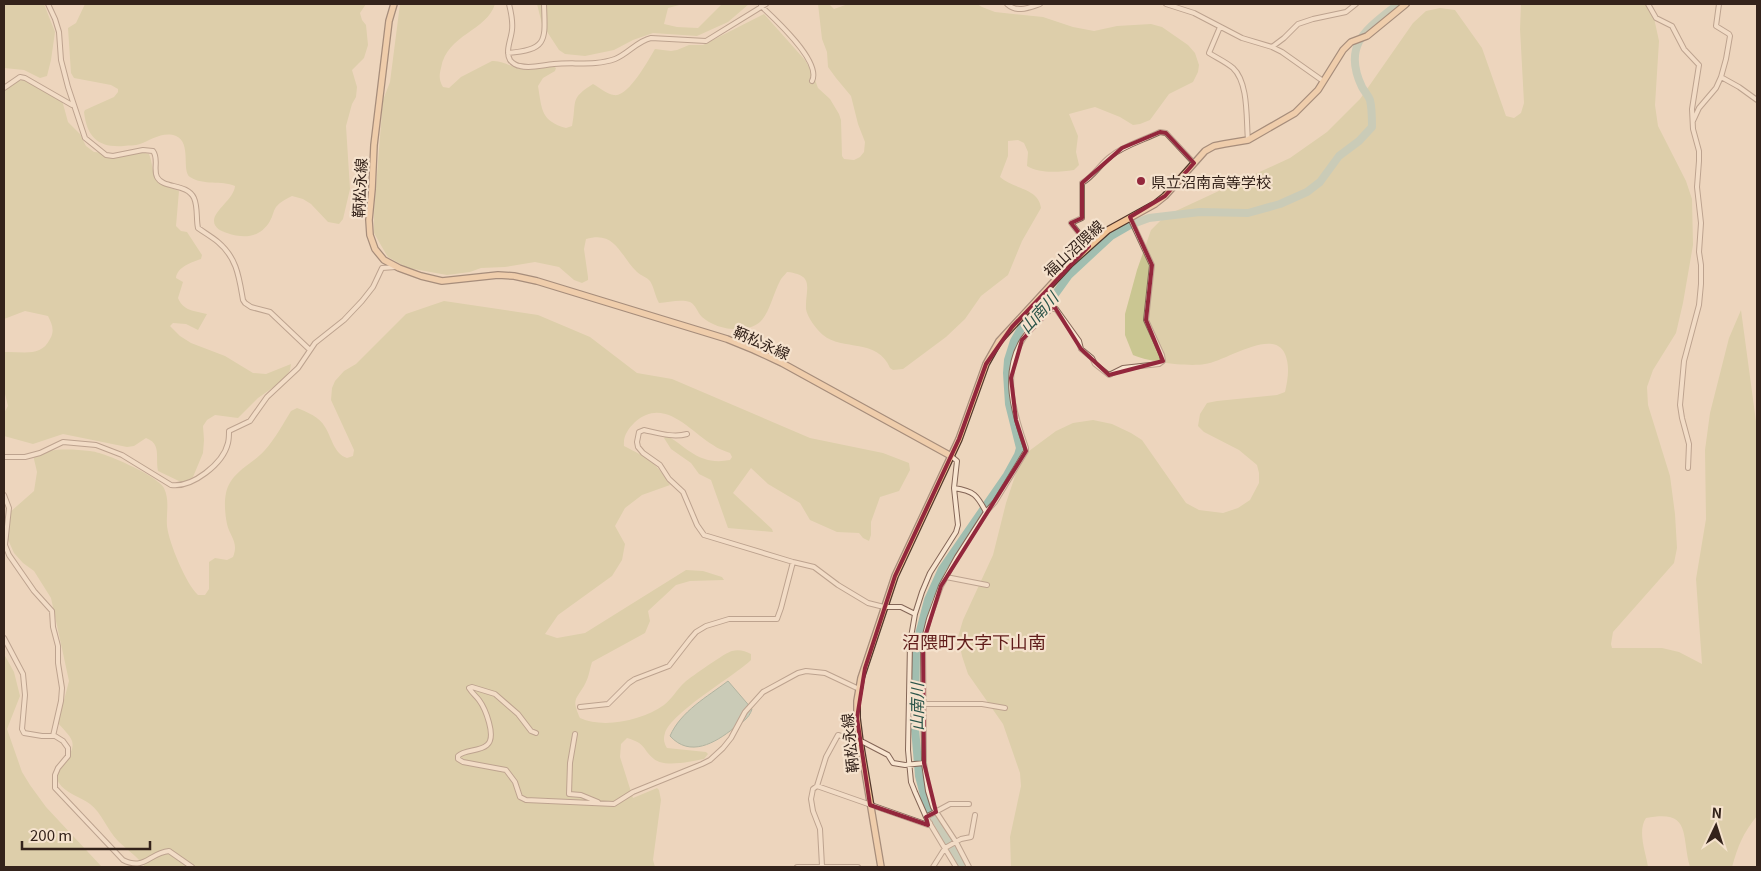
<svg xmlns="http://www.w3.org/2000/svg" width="1761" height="871" font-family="Georgia,'Noto Sans JP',serif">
	<rect width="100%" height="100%" fill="#edd6bd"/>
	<path fill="#cac692" d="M4,4H44L55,32L51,60L47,76L40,78L24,70L4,68Z
		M85,4H366L360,13L362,20L366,25L368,45L364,58L352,70L357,87L356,97L352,104L346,126L350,189L343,219L339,224L328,222L311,204L303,199L292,196C286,199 280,202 276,207C273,211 273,216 270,221C260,238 244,239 227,233C221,231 214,228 214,221C214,210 234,199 235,186C221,180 204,186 190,177C181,171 192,143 176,136C163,131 151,140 140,144C135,146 129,145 124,146C99,148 87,138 84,112L85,110L114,97L118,92V89L111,85L74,78L71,73L68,28L76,23Z
		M400,4H495C487,31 447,34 441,68C439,76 439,80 443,87L449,88L461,77L492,61C502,60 511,67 520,69C532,71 542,68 553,66L556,68L555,71L543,78L538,86C542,110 541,121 566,128L572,126C577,101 569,99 593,84C600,88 607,94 614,95C628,98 649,59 655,49L671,51L677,50L689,45H703L764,14L805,60L812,72L818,88L830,99L839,114L841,120L842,156L844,159L854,160L860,157L864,152L865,142L858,124L851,96L836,78L828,67L827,52L822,39L818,4H829L834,9L848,4H977L982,7L995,12L1043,17L1073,27L1094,31L1117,26L1151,24L1162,27L1188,45L1195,53L1199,65L1198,72L1193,82L1169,94L1150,120L1140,124L1133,125L1120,117L1095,107L1069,114L1078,136L1076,152L1079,165L1074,170C1059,172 1040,174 1027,166L1028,152L1024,143L1018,140L1008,141V156L1000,177C1013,189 1039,188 1041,208L1022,241L1008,275L981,296L965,319L946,337L903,369L893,370L890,368C878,338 842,351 823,335C817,330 807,317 806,309C805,289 816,275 787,272C785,275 781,278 780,281C774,292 769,314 760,322C745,335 715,329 702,317C697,312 696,305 690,302C682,299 668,302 659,303C655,296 654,287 650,281C647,277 641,276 637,272C620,256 616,230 586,239L584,249L588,277V280L582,283L574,280L559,267L535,262L505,267L481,268L470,272L447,275L408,268L388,257L386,254L374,233V212L383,100L390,82Z
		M537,4H683L668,8L664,24L677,27L698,28L722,4H749L728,22L697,36L653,33L633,40L614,50L585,56L565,54L559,50L542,24Z
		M1521,4H1651L1659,41L1655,105L1658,126L1686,181L1692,199L1693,245L1683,303L1676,333L1653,370L1647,387L1648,405L1670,476L1675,514L1677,548L1674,563L1613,632L1611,644L1612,648H1662L1679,652L1702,664L1696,579L1706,519L1705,450L1710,413L1729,338L1741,310L1757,429V816C1743,833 1738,846 1732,867H1690C1681,835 1692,809 1646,818C1637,831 1646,853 1648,867H1011L1010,837L1021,786L1020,773L1003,724L968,674L962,656L958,637L963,620L993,555L1006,503L1017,470L1029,451L1056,431L1073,423L1093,420L1112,424L1131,433L1142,440L1186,503L1199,510L1223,513L1238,508L1250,500L1259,483V473L1257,465L1239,450L1204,432L1198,426L1200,414L1207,403L1217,401L1277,395L1285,392C1288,379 1290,366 1285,354C1273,327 1225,362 1205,364C1188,367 1149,362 1133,355L1125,335V314L1137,270L1151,230L1165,216L1290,158L1327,132L1360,99L1413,23L1426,11L1440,8L1455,10L1482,48L1506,116L1514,118L1521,113L1524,103L1520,29Z
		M24,80L34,83L62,100L68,122L80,134L86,146L94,152L117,154L140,152L149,154C152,161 152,168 154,175C158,184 171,188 179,191L176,226L181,231L187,232L202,255L201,259C192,262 177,267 176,278L183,282L178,298C183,311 195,311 207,314L198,330L186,324L173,323L170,326L180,336L191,343L225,356L253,373L266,374L291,364L290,370L285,379L258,398L238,418L215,415L207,420L203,426L204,440L203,453L193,477L187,481L181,482L158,471C155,458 162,444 146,438L134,446L127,447L63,434L33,444L4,436V413L8,406L4,390V352C21,351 41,358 50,339C55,331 52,324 48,316L25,311L4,319V86L14,81Z
		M444,301L538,315L590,337L637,373L672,379L810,438L883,453L909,463L910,470L899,491L880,497L871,522V535L869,541L863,538L859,533L837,532L810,520L800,503L768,484L751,468L733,493L772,529L773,532L728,528L711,480L699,474L691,463L671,449L664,438L666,436C675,439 681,446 689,451C702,460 714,463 730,460L732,457L730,453C725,451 718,449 713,445C690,431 664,396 635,422C628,429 623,436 624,446C649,459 655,461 670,485L642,495L625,508L615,526L625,544L622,560L612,576L558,615L545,634L557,638L585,633L686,570L703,571L722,577L724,580L690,581L676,585L648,611L650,621L645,633L592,662C590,668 589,676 586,682C578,699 570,697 580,718C604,729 643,720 664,705C672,699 677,689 685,682C691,677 726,652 732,651C739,649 745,651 751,654V660C733,677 672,712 665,733C663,739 664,743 667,748L706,752L708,754L704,759C692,761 665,768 654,759C641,748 647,744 627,738L621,744L620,757L633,798L657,788L659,790L661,800L653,860L655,867H145C137,856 127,850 118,841C107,830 102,813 90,804C81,797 65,793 59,783C50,767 77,757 72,741C70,735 62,728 58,723L69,681L51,598L34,571L23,563L14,553L5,533L4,527L9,513L34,491L37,472L33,455C50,448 72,449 90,451C104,452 158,476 164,488C170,501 166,513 167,526C169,543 186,584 198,595H205L209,589V562L215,558L227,560L233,557C239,542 230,537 227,524C225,514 224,502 226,493C231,471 252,465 265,450C275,439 283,424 291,411L297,408C307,412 320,417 325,427C332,438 334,454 347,458L353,456L354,450L331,400L332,388L335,381L344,371L356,364L406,314Z
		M4,654L14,672L20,696L7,729L22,772L30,785L46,807L102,867H4Z"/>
	<path fill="#a1beb0" stroke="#698b7c" d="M728,681L752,709C749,719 742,722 734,728C715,743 690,758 670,736C681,711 707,697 728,681Z"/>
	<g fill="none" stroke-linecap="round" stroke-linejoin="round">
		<path stroke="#a1beb0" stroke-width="8" d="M963,867L926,803L919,776L915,728L916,646L928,600L942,569L1007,475L1018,455L1020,448L1009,404L1007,373L1008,360L1014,341L1022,327L1051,300L1069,275L1111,236L1130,225L1149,218L1200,212L1248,213L1280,204L1307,192L1320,182L1339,156L1359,141L1372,127C1372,119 1372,108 1370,100C1368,95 1364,91 1362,87C1341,43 1369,28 1398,4"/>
		<g stroke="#846657" stroke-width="6">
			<path id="street" d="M48,4L55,19L59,32L61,60L68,87L85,138L106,155L113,156L143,150L153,151C159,159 153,169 157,177C163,189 187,183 194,198C198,207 196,219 198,228C205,233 212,237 218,242C237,258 239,277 243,300L245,303L251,307L270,312L310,350
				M509,4C511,12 513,22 512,30C511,40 505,51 510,60C512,63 517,66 520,66C531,69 542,65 554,64C573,62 596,66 615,59C628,54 637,41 651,38L706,41L766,4
				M1007,4C1017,13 1028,8 1040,4
				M1166,4L1194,13L1242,38L1272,47L1282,52L1323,81
				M1648,4L1656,18L1672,26L1684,49L1699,65L1692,109L1693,129L1699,151V161L1697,187L1701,223L1699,252L1701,265V284L1699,305L1684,361L1680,405L1682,418L1689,444L1688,468
				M761,6C775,19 822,62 812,81
				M1220,27L1209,53C1217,58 1226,62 1233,68C1249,83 1246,120 1248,140
				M1272,47L1284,38L1298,24L1313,19L1346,12L1356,4
				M508,53C549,50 545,39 544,4
				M1721,77L1739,87L1757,100
				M4,88L20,77L25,78L72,105
				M1693,121L1699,108L1716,88L1721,77L1726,59L1730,36L1729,34L1716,26L1719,4
				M1089,246L1071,223L1082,218V183C1094,176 1100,164 1111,156C1125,145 1144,140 1160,132L1166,133L1194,163
				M1032,307L1044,316L1051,309H1056L1079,341L1081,349L1092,358L1095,364L1100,368L1109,375L1123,368L1159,364L1163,361L1162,355L1146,320L1152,265L1130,218
				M687,434C673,438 658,433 644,430L639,432L637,442L638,447L643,453L660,465L669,479L683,492L697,525L704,535L793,562L814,567L838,585L868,603L884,607H901L915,614
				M951,456L957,461L954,488L958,525L956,532L930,573L922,592L915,614L910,643L908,750L911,782L915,792L926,817L956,867
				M4,457H25L40,453L63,442L96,445L122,455L171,485C192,488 223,464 228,443C229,439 229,435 229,431L250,421L267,397L298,368L315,343L344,320L362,301L373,287L382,268L396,267
				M954,488C974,491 977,495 986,512
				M4,495L9,508L5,545L9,555L34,591L52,611L53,627L58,646V663L62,688L61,701L53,736
				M946,577L987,585
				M4,638L23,674L25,695L22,729L24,733L42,736H55L63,741L68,748V756L58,768L55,775V788L123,860C145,871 149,853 169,851L192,867
				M909,704H982L1005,708
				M580,707L608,704L629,683L635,679L669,666L690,639L696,632L706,626L729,619H777L781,608L793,562
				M536,733L531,731L518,714L495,694L472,687L469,688C472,693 476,696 479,700C485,708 497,737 487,745C479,752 465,749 458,756V759L463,762L506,770L515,782L520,797L526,800L614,804L633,792L702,764L710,760L723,748L731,738L745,712L763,692L798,673L806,671L825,673L859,689
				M575,734L570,763L569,794L581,795L598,802
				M817,786L928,825L930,823
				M926,817L950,804H969
				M822,866L820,829L813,811L811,799L813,789L817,786L826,757L838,735L863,742L888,755L893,763L905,765L924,763
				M797,867H858
				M933,867L945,848L961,839L971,837L975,815
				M969,867L956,842L933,807L928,791L924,763L923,643L929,619L941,586L957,557L986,512L995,502L1026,451V448C1014,414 1001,373 1023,339C1028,331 1037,324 1044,316"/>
		</g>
		<g stroke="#52362b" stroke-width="8">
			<path id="primary" d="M394,4L389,21L374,145L372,189L369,220L370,235L375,249L384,260L399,268L421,276L442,281L498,275L514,276L537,281L727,339L754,350L782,363L951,456
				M881,867L860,742L857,718V701L861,678L895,576L959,439L986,364L999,341L1070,264L1108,230L1155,204L1165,196L1205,151L1214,146L1224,144L1248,140L1295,113L1318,90L1343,50L1351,42L1367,36L1406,4"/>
		</g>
		<use href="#street" stroke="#f8e5d0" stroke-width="4"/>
		<use href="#primary" stroke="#f1c394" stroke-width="5.5"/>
	</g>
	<path d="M0 0H1761V871H0ZM1160,132L1166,133L1194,163L1165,196L1130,217L1152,265L1146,320L1163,361L1109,375L1081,349L1054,306L1022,340L1011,378L1016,420L1026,451L941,586L923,643L924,763L936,812L926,817L928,825L870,805L857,718L865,668L895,576L959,439L986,364L1012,327L1089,246L1071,223L1082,218V183L1122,148Z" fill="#edd6bd" fill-opacity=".55" fill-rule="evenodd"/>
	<path fill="none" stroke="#93273c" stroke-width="4" stroke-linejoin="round" d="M1160,132L1166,133L1194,163L1165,196L1130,217L1152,265L1146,320L1163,361L1109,375L1081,349L1054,306L1022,340L1011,378L1016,420L1026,451L941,586L923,643L924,763L936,812L926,817L928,825L870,805L857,718L865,668L895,576L959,439L986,364L1012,327L1089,246L1071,223L1082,218V183L1122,148Z"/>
	<circle fill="#93273c" stroke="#f5e2cd" stroke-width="2" cx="1141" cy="181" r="5"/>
	<g text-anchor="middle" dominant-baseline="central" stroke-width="4.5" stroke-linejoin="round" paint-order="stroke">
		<g font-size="15" fill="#34231b" stroke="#f5e2cd" text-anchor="start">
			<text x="1151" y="181">県立沼南高等学校</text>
		</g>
		<g font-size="15" fill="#34231b" stroke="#f5e2cd">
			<text transform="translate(359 188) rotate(-87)">鞆松永線</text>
			<text transform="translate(1073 248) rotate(-43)">福山沼隈線</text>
			<text transform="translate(762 342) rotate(24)">鞆松永線</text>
			<text transform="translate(849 743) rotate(-96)">鞆松永線</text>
		</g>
		<g font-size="16" font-style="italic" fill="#2a5449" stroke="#f5e2cd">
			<text transform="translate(1038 312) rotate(-48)">山南川</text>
			<text transform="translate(916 707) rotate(-90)">山南川</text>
		</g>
		<g font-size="18" fill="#601d1b" stroke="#f5e2cd">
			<text x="974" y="641">沼隈町大字下山南</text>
		</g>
	</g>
	<rect width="1761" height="871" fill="none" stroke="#34231b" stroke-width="10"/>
	<g transform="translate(1716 826) rotate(4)" stroke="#f5e2cd" stroke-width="4" paint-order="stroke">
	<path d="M0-4L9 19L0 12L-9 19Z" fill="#34231b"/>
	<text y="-8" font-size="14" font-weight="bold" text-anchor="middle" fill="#34231b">N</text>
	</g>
	<path d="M22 841v8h128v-8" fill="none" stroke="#34231b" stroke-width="2.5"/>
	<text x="30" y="841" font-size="15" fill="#34231b" stroke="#f5e2cd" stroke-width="4" paint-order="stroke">200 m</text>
</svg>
